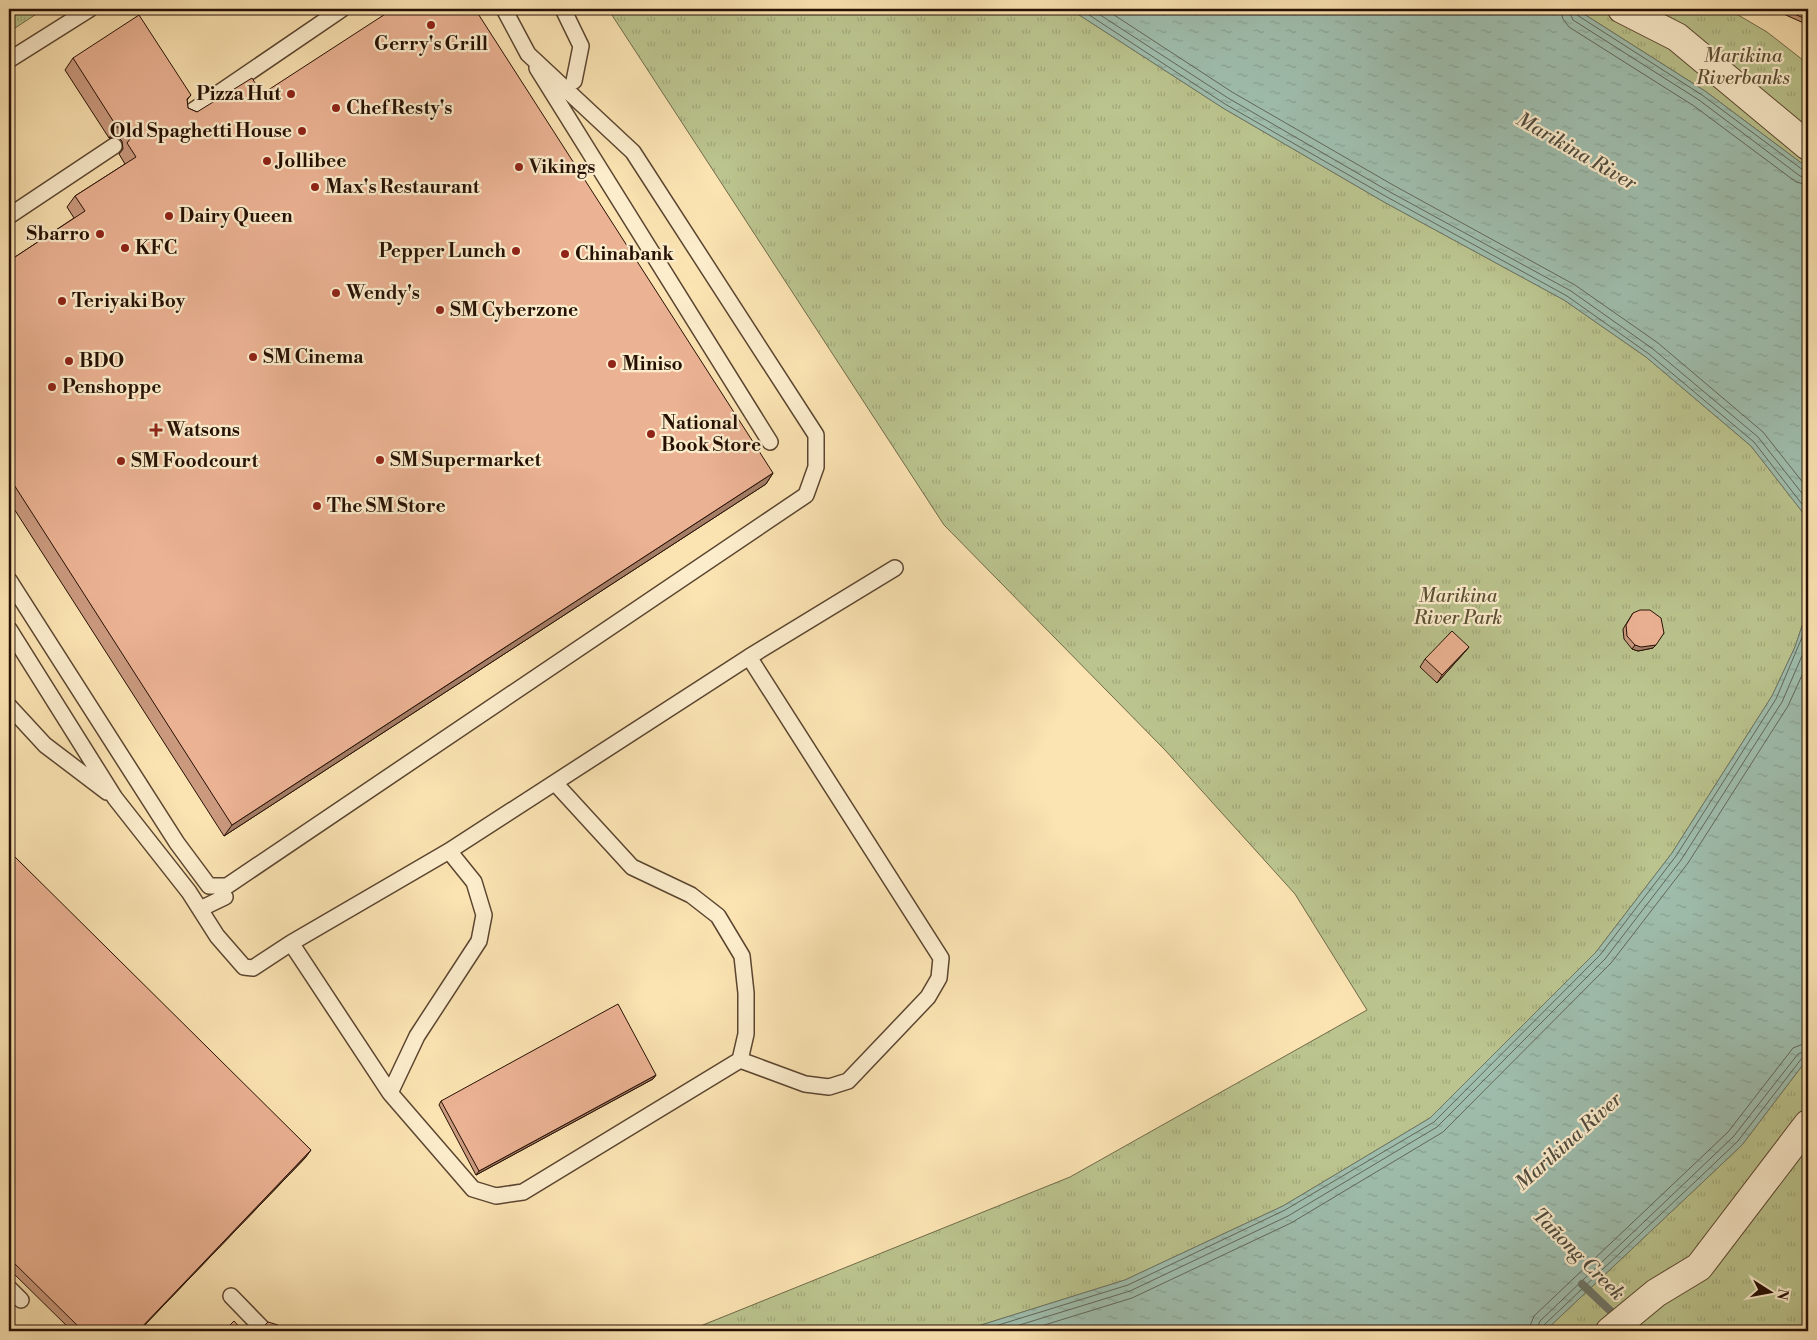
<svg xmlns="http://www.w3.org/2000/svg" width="1817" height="1340" font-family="'Libre Bodoni',serif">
	<defs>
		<pattern id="grass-tufts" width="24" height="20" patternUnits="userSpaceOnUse" patternTransform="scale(1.25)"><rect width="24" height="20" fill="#bbc48e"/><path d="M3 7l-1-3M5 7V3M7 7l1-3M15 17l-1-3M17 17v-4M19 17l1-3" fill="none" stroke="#a1a779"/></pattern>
		<pattern id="water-ripples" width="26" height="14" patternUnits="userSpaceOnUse" patternTransform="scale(1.25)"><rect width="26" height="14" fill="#9fbeae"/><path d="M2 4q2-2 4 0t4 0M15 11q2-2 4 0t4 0" fill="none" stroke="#89a294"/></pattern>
	</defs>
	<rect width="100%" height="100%" fill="#fbe3b2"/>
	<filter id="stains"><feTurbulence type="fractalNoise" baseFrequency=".004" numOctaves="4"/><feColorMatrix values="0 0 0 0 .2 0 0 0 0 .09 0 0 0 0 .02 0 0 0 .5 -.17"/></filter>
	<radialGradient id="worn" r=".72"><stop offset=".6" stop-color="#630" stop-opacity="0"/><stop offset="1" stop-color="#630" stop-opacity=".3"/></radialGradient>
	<path fill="url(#grass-tufts)" stroke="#706a49" d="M9,9H44L9,32Z
		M608,9H1070L1223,108L1384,202L1564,300L1646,357L1751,446L1804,514L1808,538L1806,614L1795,647L1772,696L1672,853L1596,952L1430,1118L1283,1206L1125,1280L962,1331H688L1070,1177L1367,1010L1295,894L1165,750L944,525Z
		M1576,9H1728L1767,32L1808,64V168L1705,91Z
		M1808,1058V1331H1545L1742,1145Z"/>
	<path fill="url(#water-ripples)" stroke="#6f786a" d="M1070,9H1576L1705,91L1808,168V538L1804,514L1751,446L1646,357L1564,300L1384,202L1223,108Z
		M1808,594V1058L1742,1145L1545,1331H962L1125,1280L1283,1206L1430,1118L1596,952L1672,853L1772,696L1795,647L1806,614Z"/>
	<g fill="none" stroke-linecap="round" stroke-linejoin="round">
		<path stroke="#626759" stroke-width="1" d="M1080,9L1225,104L1387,197L1567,296L1649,354L1754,442L1808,512
			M1091,9L1228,98L1390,192L1571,291L1653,349L1758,437L1808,501
			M1105,9L1232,92L1393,185L1575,285L1658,343L1763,432L1808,489
			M1560,9L1563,19L1569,27L1694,106L1796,182L1808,185
			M1568,9L1573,20L1699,100L1800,176L1808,178
			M1574,9L1577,15L1702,95L1803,170L1808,171
			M979,1331L1128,1285L1285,1210L1434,1122L1600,955L1676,856L1776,699L1808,623
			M1000,1331L1130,1291L1288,1216L1437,1127L1605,959L1681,860L1782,702L1808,642
			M1025,1331L1132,1298L1291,1223L1443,1132L1611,963L1688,863L1788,706L1808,662
			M1528,1331L1534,1316L1728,1132L1793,1048L1808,1042
			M1536,1331L1540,1321L1733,1137L1798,1054L1808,1050
			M1542,1331L1544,1325L1738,1141L1802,1058L1808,1056"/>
		<path stroke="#6f786a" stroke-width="8" d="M1582,1284L1619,1319"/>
		<g stroke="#5b4530" stroke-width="18">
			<path id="lane" d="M563,9L581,46L574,81
				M9,60L90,9
				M537,68L770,442
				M188,114L342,9
				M9,216L114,146
				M9,580L177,843L209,886H227L806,495L816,467V435L633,152L528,54L504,9
				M9,629L115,798L189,892L217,936L244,967L253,968L291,943L449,851L749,657L895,568
				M9,706L45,745L107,792
				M200,909L225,897
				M291,943L390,1093L473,1189L496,1196L523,1192L740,1060L746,1034V993L742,956L718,916L691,895L632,867L555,783
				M740,1060L805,1084L829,1087L848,1081L928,997L939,978L941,958L749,657
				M390,1093L417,1036L479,941L484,915L474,882L449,851
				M9,1288L21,1300
				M231,1296L265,1331"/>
		</g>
		<g stroke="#5b4530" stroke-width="30">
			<path id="street" d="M1622,9L1677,37L1808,146
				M1610,1331L1656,1293L1699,1267L1808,1124"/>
		</g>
		<use href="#lane" stroke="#fcedcd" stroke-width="15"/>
		<use href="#street" stroke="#fcedcd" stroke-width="28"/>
	</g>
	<path fill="#ca997e" stroke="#261004" d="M1778,9H1808V25L1777,11Z
		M73,58L191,95L187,100L188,108L197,112L262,94L773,473L766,484L224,836L9,501V261L74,218L67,207L75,196L125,164L119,154L123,149L122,141L118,137L109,138L65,70Z
		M1633,613L1664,633L1653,648L1638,651L1632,649L1624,639L1623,629Z
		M1469,647L1463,654L1437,683L1420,667L1425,659Z
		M9,851L306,1157L139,1331H72L9,1269Z
		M656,1075L653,1079L476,1175L439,1105L441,1101Z"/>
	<path fill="#a47d67" stroke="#261004" d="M126,126L118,137L109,138L117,127Z
		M773,473L766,484L224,836L232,825Z
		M1635,645H1656L1653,648L1638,651L1632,649Z
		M1469,647L1463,654L1437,683L1442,675Z
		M656,1075L653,1079L476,1175L479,1171Z
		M311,1150L306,1157L139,1331H138Z"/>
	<path fill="#ebb293" stroke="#261004" d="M393,9H475L773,473L232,825L9,477V261L85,211L75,196L136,157L127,143L130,139V130L126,126L117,127L73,58L139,15L191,95L187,99L188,108L197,112L252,78L262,94Z
		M1783,9H1808V20Z
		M1640,610H1650L1661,618L1664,633L1656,645L1641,647L1635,645L1627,636L1626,625L1633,613Z
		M1452,631L1469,647L1442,675L1425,659Z
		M9,851L311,1150L138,1331H83L9,1258Z
		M618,1004L656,1075L479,1171L441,1101Z
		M234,1321L243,1331H224Z
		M268,1322L278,1325L284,1331H259Z"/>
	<g fill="#8f2418" stroke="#fcedcd" stroke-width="2">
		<circle cx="431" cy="25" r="5"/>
		<circle cx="291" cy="94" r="5"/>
		<circle cx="336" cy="108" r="5"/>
		<circle cx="302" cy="131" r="5"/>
		<circle cx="267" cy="161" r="5"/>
		<circle cx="519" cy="167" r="5"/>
		<circle cx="315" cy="187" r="5"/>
		<circle cx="169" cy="216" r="5"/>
		<circle cx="100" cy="234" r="5"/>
		<circle cx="125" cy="248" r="5"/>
		<circle cx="516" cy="251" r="5"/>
		<circle cx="565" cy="254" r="5"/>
		<circle cx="336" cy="293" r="5"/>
		<circle cx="62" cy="301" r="5"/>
		<circle cx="440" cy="310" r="5"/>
		<circle cx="253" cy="357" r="5"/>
		<circle cx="69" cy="361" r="5"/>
		<circle cx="612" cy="364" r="5"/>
		<circle cx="52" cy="387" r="5"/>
		<path d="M153.5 422.5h5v5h5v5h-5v5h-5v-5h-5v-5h5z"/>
		<circle cx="651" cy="434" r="5"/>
		<circle cx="380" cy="460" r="5"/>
		<circle cx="121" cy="461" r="5"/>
		<circle cx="317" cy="506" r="5"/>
	</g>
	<g text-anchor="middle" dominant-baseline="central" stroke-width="4.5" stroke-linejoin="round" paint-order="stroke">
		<g font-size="19" font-weight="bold" fill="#261004" stroke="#fcedcd" text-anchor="start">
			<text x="431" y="44" text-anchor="middle">Gerry's Grill</text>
			<text x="281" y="94" text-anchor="end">Pizza Hut</text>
			<text x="346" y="108">Chef Resty's</text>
			<text x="292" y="131" text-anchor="end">Old Spaghetti House</text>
			<text x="277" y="161">Jollibee</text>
			<text x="529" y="167">Vikings</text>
			<text x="325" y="187">Max's Restaurant</text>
			<text x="179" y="216">Dairy Queen</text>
			<text x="90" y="234" text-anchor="end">Sbarro</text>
			<text x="135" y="248">KFC</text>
			<text x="506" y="251" text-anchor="end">Pepper Lunch</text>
			<text x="575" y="254">Chinabank</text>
			<text x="346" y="293">Wendy's</text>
			<text x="72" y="301">Teriyaki Boy</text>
			<text x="450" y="310">SM Cyberzone</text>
			<text x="263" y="357">SM Cinema</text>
			<text x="79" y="361">BDO</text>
			<text x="622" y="364">Miniso</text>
			<text x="62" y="387">Penshoppe</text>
			<text x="661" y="423">National<tspan x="661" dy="22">Book Store</tspan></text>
			<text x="166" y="430">Watsons</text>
			<text x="390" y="460">SM Supermarket</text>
			<text x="131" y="461">SM Foodcourt</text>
			<text x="327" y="506">The SM Store</text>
		</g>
		<g font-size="19" font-style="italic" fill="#5a4f34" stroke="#fcedcd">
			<text x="1743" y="56">Marikina<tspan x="1743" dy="22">Riverbanks</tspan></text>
			<text x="1458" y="596">Marikina<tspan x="1458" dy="22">River Park</tspan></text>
		</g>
		<g font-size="20" font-style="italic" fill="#504d40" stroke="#fcedcd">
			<text transform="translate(1576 152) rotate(30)">Marikina River</text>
			<text transform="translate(1569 1142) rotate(-42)">Marikina River</text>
			<text transform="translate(1578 1255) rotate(45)">Tañong Creek</text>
		</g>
	</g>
	<rect width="1817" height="1340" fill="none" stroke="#fbe3b2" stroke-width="30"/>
	<rect x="10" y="10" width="1797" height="1320" fill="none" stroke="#261004" stroke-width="2.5"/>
	<rect x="15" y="15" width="1787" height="1310" fill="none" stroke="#261004"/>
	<g transform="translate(1770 1292) rotate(101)" stroke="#fcedcd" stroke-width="4" paint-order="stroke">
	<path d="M0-4L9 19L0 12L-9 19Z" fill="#261004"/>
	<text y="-8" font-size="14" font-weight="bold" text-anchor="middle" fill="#261004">N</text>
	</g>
	<rect width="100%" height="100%" filter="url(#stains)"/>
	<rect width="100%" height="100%" fill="url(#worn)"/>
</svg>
